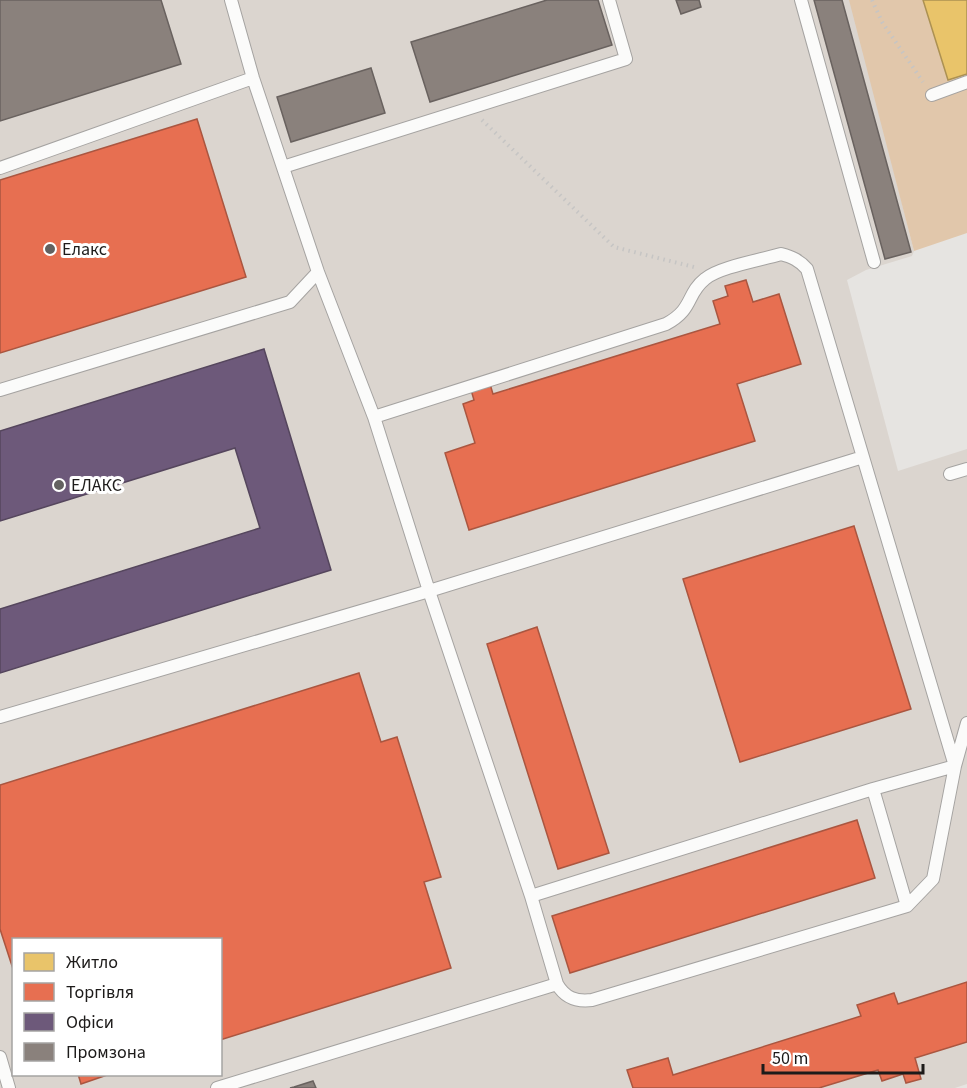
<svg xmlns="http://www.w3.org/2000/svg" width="967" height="1088" font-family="'Source Sans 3',sans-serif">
	<rect width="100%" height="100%" fill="#e6e4e1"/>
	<path fill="#dbd5cf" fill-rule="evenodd" d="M0,0H851L914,251L912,256L866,270L847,280L898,471L967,449V1084L955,1088H0ZM14,940H220V1074H14Z"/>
	<path fill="#e1c7ab" d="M849,0H923L967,74V233L914,251Z"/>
	<path fill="#e9c46a" stroke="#ac9152" stroke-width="1.5" d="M923,0H967V74L948,80Z"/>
	<path fill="#e76f51" stroke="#aa5640" stroke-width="1.5" d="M197,119L246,277L0,353V180Z
		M746,280L753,302L779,294L801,364L737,384L755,441L469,530L445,453L475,443L463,404L474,400L471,390L490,384L493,394L720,324L713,301L728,296L725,286Z
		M854,526L911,709L740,762L683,579Z
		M537,627L609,853L558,869L487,644Z
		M359,673L381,742L397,737L441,877L424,882L451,968L220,1040V940H14V972L0,929V785Z
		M857,820L875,878L570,973L552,916Z
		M967,982V1042L915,1058L921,1079L906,1083L903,1074L882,1081L878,1070L819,1088H633L627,1070L668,1058L673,1075L861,1016L857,1005L894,993L898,1004Z
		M78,1074H110L81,1084Z"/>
	<path fill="#6d597a" stroke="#55465d" stroke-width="1.5" d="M264,349L331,570L0,673V609L260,528L235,448L0,521V431Z"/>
	<path fill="#8a817c" stroke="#69625f" stroke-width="1.5" d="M0,0H161L181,64L0,121Z
		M547,0H598L612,45L430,102L411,42Z
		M676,0H699L701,7L681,14Z
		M814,0H842L911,252L885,259Z
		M371,68L385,113L291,142L277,97Z
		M313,1081L316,1088H290L294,1087Z"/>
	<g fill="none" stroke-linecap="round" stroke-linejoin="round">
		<g stroke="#a5a3a1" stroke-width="14">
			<path id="service" d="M231,0L253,78L318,272L374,417L429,591L531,896L557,984C565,998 576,1002 592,1000L907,906L933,879L955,766L967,723
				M801,0L874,262
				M932,95L967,82
				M283,167L626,59L609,0
				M0,168L253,78
				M0,390L290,302L318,272
				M374,417L666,324C694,309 686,294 705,279C719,267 761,260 781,254C792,257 799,260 807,269L955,766L873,789L531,896
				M950,474L967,469
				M0,717L429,591L863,457
				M873,789L907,906
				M0,1057L9,1088
				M217,1088L557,984"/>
		</g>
		<path stroke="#c6c5c4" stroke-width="4" stroke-dasharray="1.5 4.5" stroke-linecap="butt" d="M872,0L882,22L923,82
			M482,120L614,247L694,267"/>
		<use href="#service" stroke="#fbfbfa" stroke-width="12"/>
	</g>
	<g fill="#636160" stroke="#fff" stroke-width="2">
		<circle cx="50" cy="249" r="6"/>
		<circle cx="59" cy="485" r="6"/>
	</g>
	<g text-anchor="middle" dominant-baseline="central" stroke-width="6" stroke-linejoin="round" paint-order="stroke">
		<g font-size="18" fill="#1d1b1a" stroke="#fff" text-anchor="start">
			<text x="62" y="249">Елакс</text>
			<text x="71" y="485">ЕЛАКС</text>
		</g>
	</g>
	<rect x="12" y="938" width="210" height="138" fill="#ffffff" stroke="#a5a4a3" stroke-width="1.5"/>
	<rect x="24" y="953" width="30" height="18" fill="#e9c46a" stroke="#a5a4a3" stroke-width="1.5"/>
	<text x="66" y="968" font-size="18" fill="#1d1b1a">Житло</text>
	<rect x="24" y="983" width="30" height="18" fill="#e76f51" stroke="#a5a4a3" stroke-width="1.5"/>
	<text x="66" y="998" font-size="18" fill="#1d1b1a">Торгівля</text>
	<rect x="24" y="1013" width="30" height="18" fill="#6d597a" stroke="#a5a4a3" stroke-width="1.5"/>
	<text x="66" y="1028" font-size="18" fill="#1d1b1a">Офіси</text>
	<rect x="24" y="1043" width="30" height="18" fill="#8a817c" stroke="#a5a4a3" stroke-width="1.5"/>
	<text x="66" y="1058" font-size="18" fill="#1d1b1a">Промзона</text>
	<path d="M763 1064v9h160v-9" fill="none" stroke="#1d1b1a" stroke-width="3"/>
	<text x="772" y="1064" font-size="18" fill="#1d1b1a" stroke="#ffffff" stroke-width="4.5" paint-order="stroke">50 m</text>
</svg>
